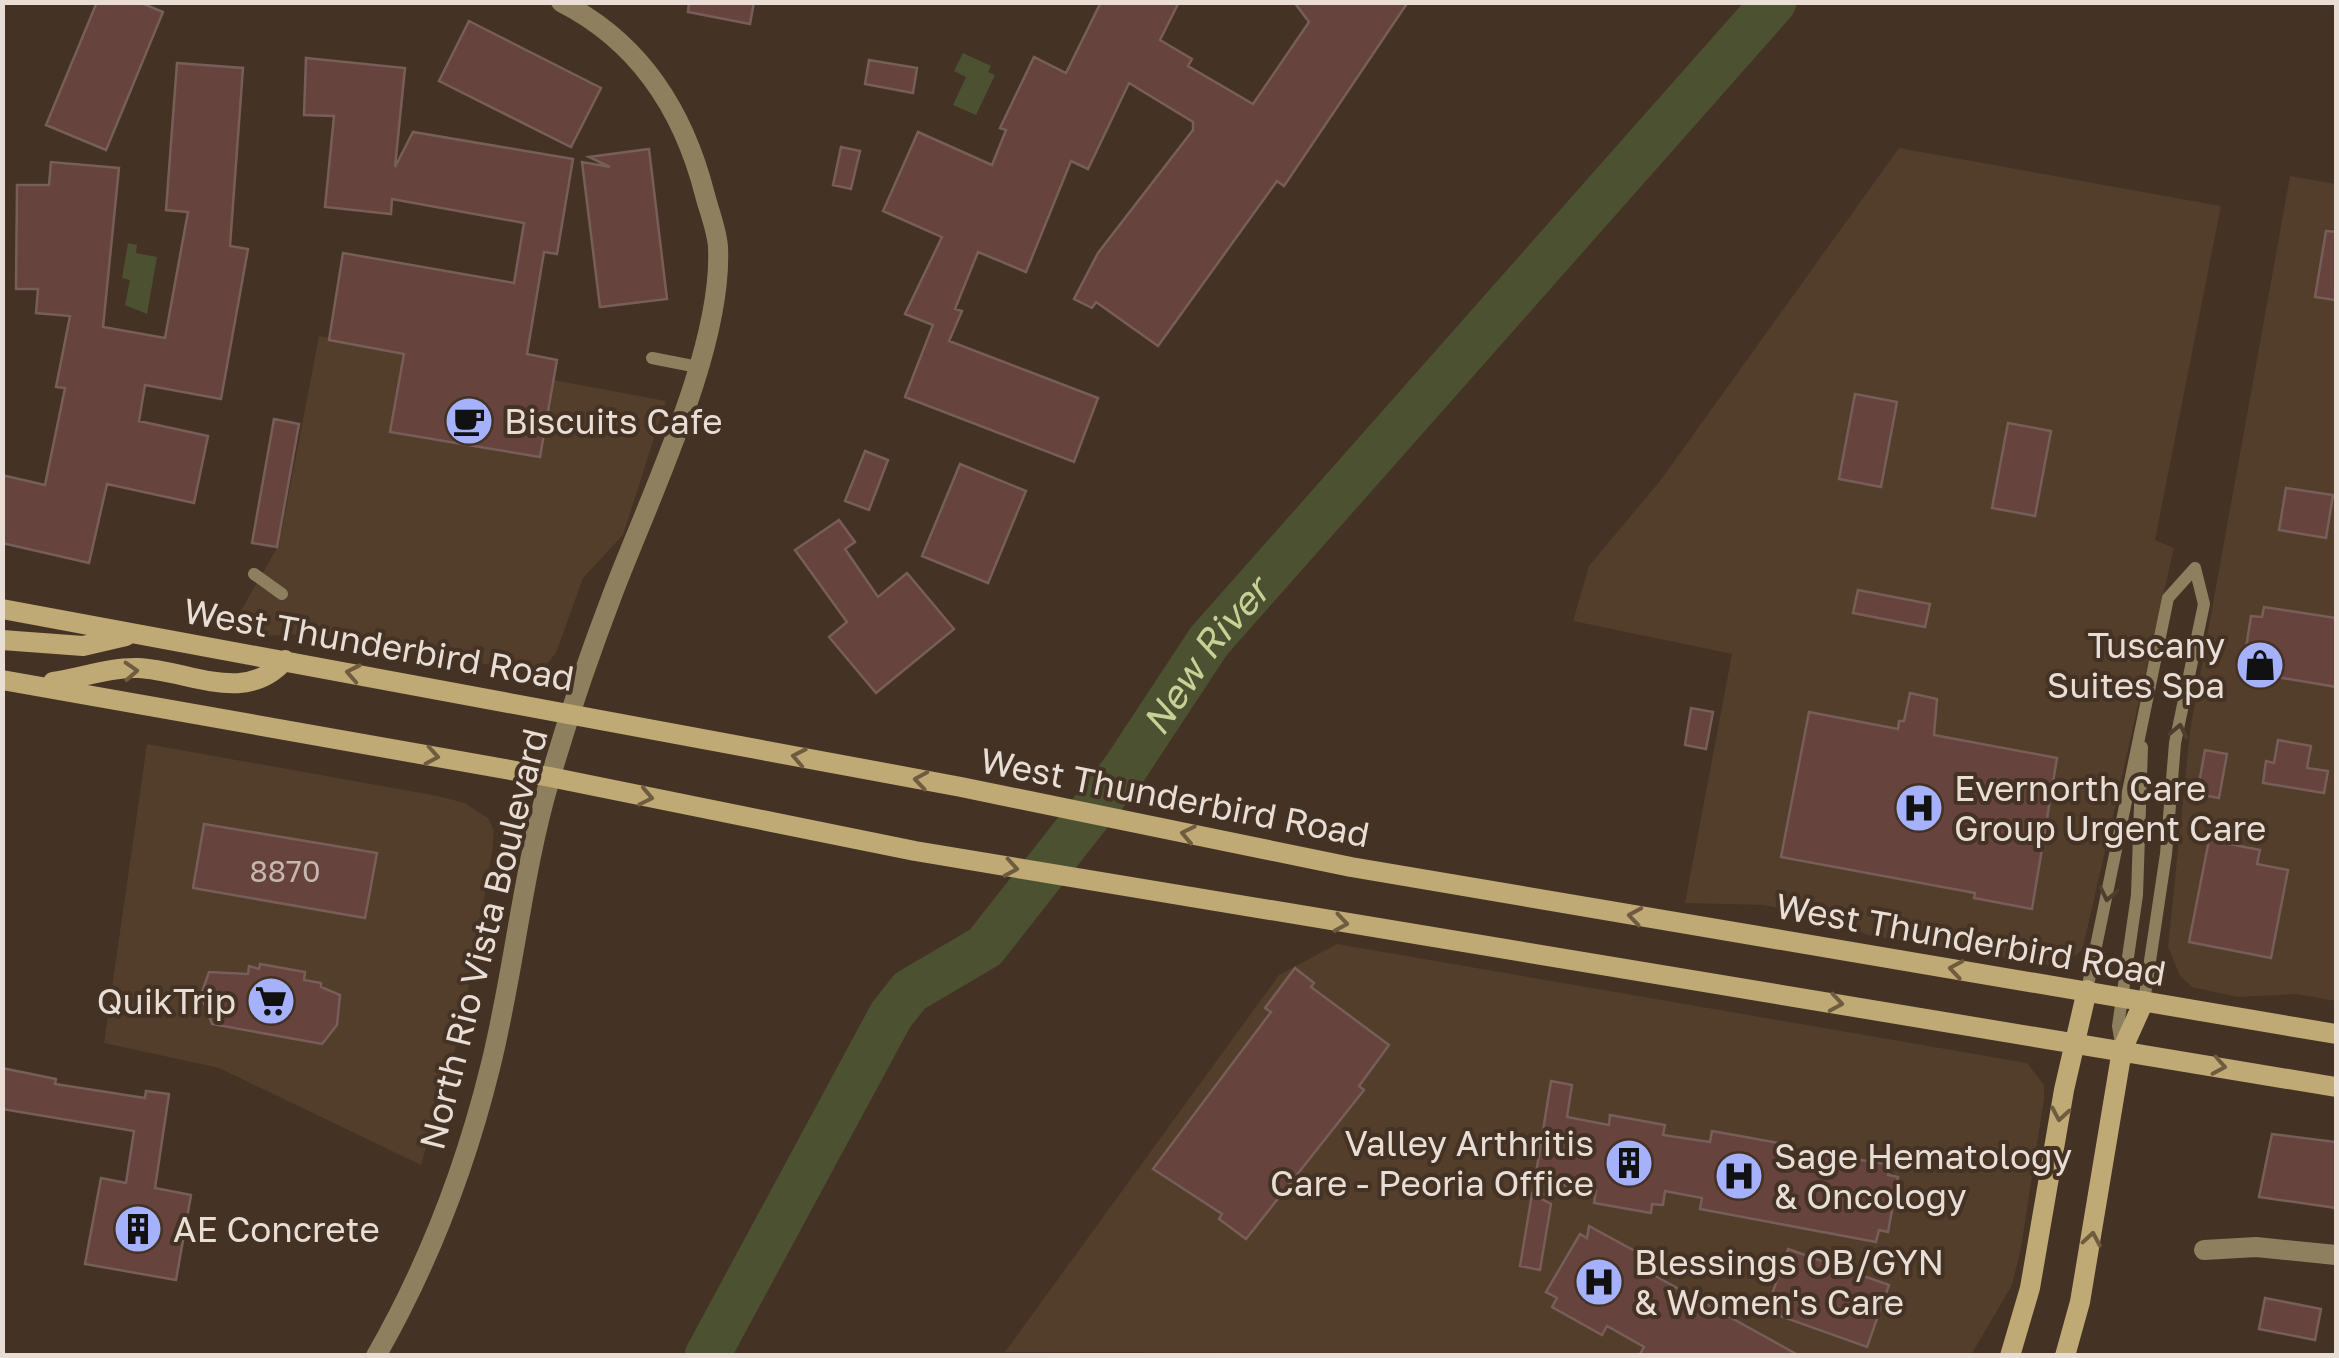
<svg xmlns="http://www.w3.org/2000/svg" width="2339" height="1358" font-family="'Golos Text',sans-serif">
	<rect width="100%" height="100%" fill="#443224"/>
	<path fill="#533d2b" d="M1899,148L2221,206L2155,540L2174,548L2087,930L2082,950L2066,963L2048,965L1868,935L1817,915L1763,905L1685,903L1732,654L1573,621L1589,566L1660,481Z
		M2290,176L2336,184V1001L2297,994L2237,997L2192,987L2180,976L2168,947L2190,731Z
		M319,336L666,401L623,535L583,578L556,653L545,666L531,672L313,634L260,636L230,630L279,544Z
		M147,744L438,796L465,803L488,818L494,831L492,853L462,1025L421,1165L219,1068L104,1043Z
		M1337,944L2027,1063L2044,1085V1099L2021,1248L2012,1285L1971,1355L1005,1352L1279,975Z"/>
	<path fill="#4c5231" d="M963,53L991,66L988,72L995,75L976,115L953,105L966,77L954,71Z
		M128,243L137,245L136,253L157,257L147,314L125,305L130,280L122,278Z"/>
	<g fill="none" stroke-linecap="round" stroke-linejoin="round">
		<path stroke="#4c5231" stroke-width="45" id="s1" d="M707,1356L891,1015L910,991L985,947L1124,770L1209,641L1774,2"/>
	</g>
	<path fill="#66433d" stroke="#775e59" stroke-width="2.5" d="M97,2H139L163,12L106,150L46,125Z
		M689,2H754L750,24L688,12Z
		M1101,2H1179L1160,40L1192,59L1188,66L1253,104L1309,22L1294,2H1408L1284,186L1277,181L1158,346L1096,302L1092,308L1074,299L1098,253L1193,130V122L1129,83L1088,169L1071,161L1026,272L978,252L955,309L962,311L949,341L1098,398L1074,462L905,397L933,325L905,314L942,237L883,211L918,132L992,165L1006,130L1000,128L1034,57L1066,73Z
		M469,21L601,88L571,147L439,81Z
		M306,58L405,68L395,167L413,132L573,159L557,254L544,252L527,354L557,360L540,457L390,432L404,354L329,340L343,253L514,283L524,223L392,199L391,214L325,207L334,116L304,115Z
		M869,60L917,68L913,93L865,84Z
		M177,63L243,68L230,246L248,249L221,399L145,385L139,421L208,436L194,503L107,484L89,563L2,543V475L45,485L65,388L56,387L70,316L36,313L38,289H16L17,185H49L51,162L119,168L103,327L165,338L188,212L166,210Z
		M841,147L860,151L851,189L833,185Z
		M649,149L667,299L600,307L582,162L610,167L589,157Z
		M2326,231L2336,232L2335,300L2315,297Z
		M1855,394L1897,402L1881,487L1839,479Z
		M274,419L299,424L277,547L252,543Z
		M2008,423L2051,431L2035,516L1992,508Z
		M865,451L888,460L869,510L845,501Z
		M960,464L1026,491L988,583L922,556Z
		M2286,488L2333,495L2326,538L2279,530Z
		M839,520L855,542L845,549L878,597L907,573L954,629L876,693L829,637L847,622L795,550Z
		M1858,590L1930,604L1925,627L1853,613Z
		M2264,607L2336,618V687L2253,673L2255,663L2244,661L2251,616L2262,617Z
		M1910,693L1937,699L1934,735L2057,758L2032,909L1974,898L1975,893L1781,857L1809,712L1898,729L1899,721H1904Z
		M1691,708L1713,712L1706,749L1685,745Z
		M2278,740L2311,746L2307,768L2328,771L2324,793L2263,783L2266,761L2274,763Z
		M2205,750L2227,754L2219,798L2197,794Z
		M204,824L377,853L365,918L193,888Z
		M2209,840L2260,850L2257,864L2288,870L2271,958L2189,942Z
		M260,964L305,972L304,980L321,983V987L340,995L337,1025L322,1044L212,1024L201,995L209,972L248,974L249,966L259,969Z
		M1295,968L1314,983L1311,987L1389,1045L1359,1086L1364,1090L1246,1239L1219,1219L1222,1214L1153,1169L1271,1012L1265,1008Z
		M2,1068L56,1079L55,1084L145,1098L146,1091L169,1094L155,1188L191,1195L176,1280L85,1264L101,1178L126,1183L134,1131L2,1109Z
		M1551,1081L1572,1085L1567,1117L1609,1125L1610,1115L1665,1125L1663,1135L1710,1142L1712,1131L1779,1143L1777,1155L1820,1163L1822,1153L1890,1165L1888,1175L1898,1177L1888,1232L1879,1230L1876,1242L1700,1209L1702,1198L1665,1191L1663,1205L1652,1204L1651,1213L1594,1203L1596,1191L1556,1184L1553,1196L1533,1192Z
		M2272,1134L2336,1142V1208L2259,1197Z
		M1532,1194L1551,1204L1540,1270L1520,1266Z
		M1589,1226L1644,1256L1638,1265L1650,1273L1800,1356H1639L1644,1347L1607,1326L1602,1335L1552,1307L1557,1298L1546,1292L1580,1234L1587,1238Z
		M1788,1249L1889,1285L1867,1347L1766,1311Z
		M2265,1298L2321,1309L2315,1340L2259,1329Z"/>
	<g fill="none" stroke-linecap="round" stroke-linejoin="round">
		<path stroke="#8e805f" stroke-width="12" d="M652,358L698,367
			M254,574L282,594
			M2087,990L2168,598L2195,568
			M2144,1001L2166,854L2175,743L2204,604L2195,568
			M2122,1050L2118,1026L2137,895L2142,747"/>
		<path stroke="#8e805f" stroke-width="20" d="M2204,1250L2256,1247L2336,1255
			M376,1356C428,1265 465,1169 490,1068C514,973 522,873 550,779C568,717 590,653 613,593C649,498 723,348 718,247C717,230 709,211 705,195C684,112 640,42 561,2"/>
		<path stroke="#bfa974" stroke-width="20" d="M2,609L961,787L1351,867L2336,1034
			M2,640L83,646L126,636
			M2,680L550,777L915,851L2336,1087
			M53,682C80,678 111,667 138,668C189,670 245,706 285,660
			M2010,1356L2030,1288L2064,1090L2087,990
			M2065,1356L2080,1302L2122,1050L2144,1001"/>
	</g>
	<defs><path id="oneway-chevron" d="M-2-3.5L2.5 0L-2 3.5" fill="none" stroke-width="1.6" stroke-linecap="round" stroke-linejoin="round" transform="scale(2.5)"/></defs>
	<g stroke="#6f5c40">
		<use href="#oneway-chevron" transform="translate(131 671) rotate(-3)"/>
		<use href="#oneway-chevron" transform="translate(353 673) rotate(-169)"/>
		<use href="#oneway-chevron" transform="translate(432 756) rotate(10)"/>
		<use href="#oneway-chevron" transform="translate(799 757) rotate(-169)"/>
		<use href="#oneway-chevron" transform="translate(921 780) rotate(-171)"/>
		<use href="#oneway-chevron" transform="translate(646 797) rotate(12)"/>
		<use href="#oneway-chevron" transform="translate(1188 834) rotate(-168)"/>
		<use href="#oneway-chevron" transform="translate(1011 868) rotate(10)"/>
		<use href="#oneway-chevron" transform="translate(1635 916) rotate(-171)"/>
		<use href="#oneway-chevron" transform="translate(1341 923) rotate(9)"/>
		<use href="#oneway-chevron" transform="translate(1956 969) rotate(-171)"/>
		<use href="#oneway-chevron" transform="translate(1836 1003) rotate(9)"/>
		<use href="#oneway-chevron" transform="translate(2219 1066) rotate(10)"/>
		<use href="#oneway-chevron" transform="translate(2060 1114) rotate(100)"/>
		<use href="#oneway-chevron" transform="translate(2092 1239) rotate(-80)"/>
	</g>
	<g stroke="#4f3e2d">
		<use href="#oneway-chevron" transform="translate(2179 731) rotate(-78)"/>
		<use href="#oneway-chevron" transform="translate(2108 894) rotate(102)"/>
	</g>
	<defs>
		<g id="cafe-disc" transform="scale(2.5)"><circle r="9.5" fill="#a6b1fc" stroke="#443224"/><path d="M-5.5-4.5H6V0H3Q3 3.5 0 3.5H-2.5Q-5.5 3.5-5.5 0ZM3-3.2v2h1.7v-2ZM-6 4.5H4V6H-6Z" fill="#111"/></g>
		<g id="shop-disc" transform="scale(2.5)"><circle r="9.5" fill="#a6b1fc" stroke="#443224"/><path d="M-5-2.5h2.3a2.7 3.5 0 0 1 5.4 0H5L5.5 6h-11ZM-1.5-2.5h3a1.5 2.3 0 0 0-3 0Z" fill="#111"/></g>
		<g id="hospital-disc" transform="scale(2.5)"><circle r="9.5" fill="#a6b1fc" stroke="#443224"/><path d="M-5-5h3v3.5h4V-5h3V5h-3V1.5h-4V5h-3Z" fill="#111"/></g>
		<g id="supermarket-disc" transform="scale(2.5)"><circle r="9.5" fill="#a6b1fc" stroke="#443224"/><path d="M-6-5.5h2.5l.6 2H6L4.5 2H-2.5L-4.4-4H-6ZM-1.5 3.2a1.3 1.3 0 1 0 .1 0ZM3 3.2a1.3 1.3 0 1 0 .1 0Z" fill="#111"/></g>
		<g id="building-disc" transform="scale(2.5)"><circle r="9.5" fill="#a6b1fc" stroke="#443224"/><path d="M-4-6H4V6H1V3H-1V6H-4ZM-2.5-4.3h1.7v1.8h-1.7ZM.8-4.3h1.7v1.8H.8ZM-2.5-1h1.7V.8h-1.7ZM.8-1h1.7V.8H.8Z" fill="#111"/></g>
	</defs>
	<g fill-rule="evenodd">
		<use href="#cafe-disc" x="469" y="421"/>
		<use href="#shop-disc" x="2260" y="665"/>
		<use href="#hospital-disc" x="1919" y="808"/>
		<use href="#supermarket-disc" x="271" y="1001"/>
		<use href="#building-disc" x="1629" y="1163"/>
		<use href="#hospital-disc" x="1739" y="1176"/>
		<use href="#building-disc" x="138" y="1229"/>
		<use href="#hospital-disc" x="1599" y="1282"/>
	</g>
	<g text-anchor="middle" dominant-baseline="central" stroke-width="8" stroke-linejoin="round" paint-order="stroke">
		<g font-size="30" fill="#c8b7b0">
			<text x="285" y="871">8870</text>
		</g>
		<g font-size="35" fill="#e9ded6" stroke="#443224" text-anchor="start">
			<text x="504" y="421">Biscuits Cafe</text>
			<text x="2225" y="645" text-anchor="end">Tuscany<tspan x="2225" dy="40">Suites Spa</tspan></text>
			<text x="1954" y="788">Evernorth Care<tspan x="1954" dy="40">Group Urgent Care</tspan></text>
			<text x="236" y="1001" text-anchor="end">QuikTrip</text>
			<text x="1594" y="1143" text-anchor="end">Valley Arthritis<tspan x="1594" dy="40">Care - Peoria Office</tspan></text>
			<text x="1774" y="1156">Sage Hematology<tspan x="1774" dy="40">&amp; Oncology</tspan></text>
			<text x="173" y="1229">AE Concrete</text>
			<text x="1634" y="1262">Blessings OB/GYN<tspan x="1634" dy="40">&amp; Women's Care</tspan></text>
		</g>
		<g font-size="35" fill="#e9ded6" stroke="#443224">
			<text transform="translate(379 644) rotate(10)">West Thunderbird Road</text>
			<text transform="translate(1175 797) rotate(11)">West Thunderbird Road</text>
			<text transform="translate(483 939) rotate(-76)">North Rio Vista Boulevard</text>
			<text transform="translate(1971 939) rotate(10)">West Thunderbird Road</text>
		</g>
		<g font-size="38" font-style="italic" fill="#c7d195" stroke="#443224">
			<text stroke="none"><textPath href="#s1" startOffset="870">New River</textPath></text>
		</g>
	</g>
	<rect width="2339" height="1358" fill="none" stroke="#e9ded6" stroke-width="10"/>
</svg>
